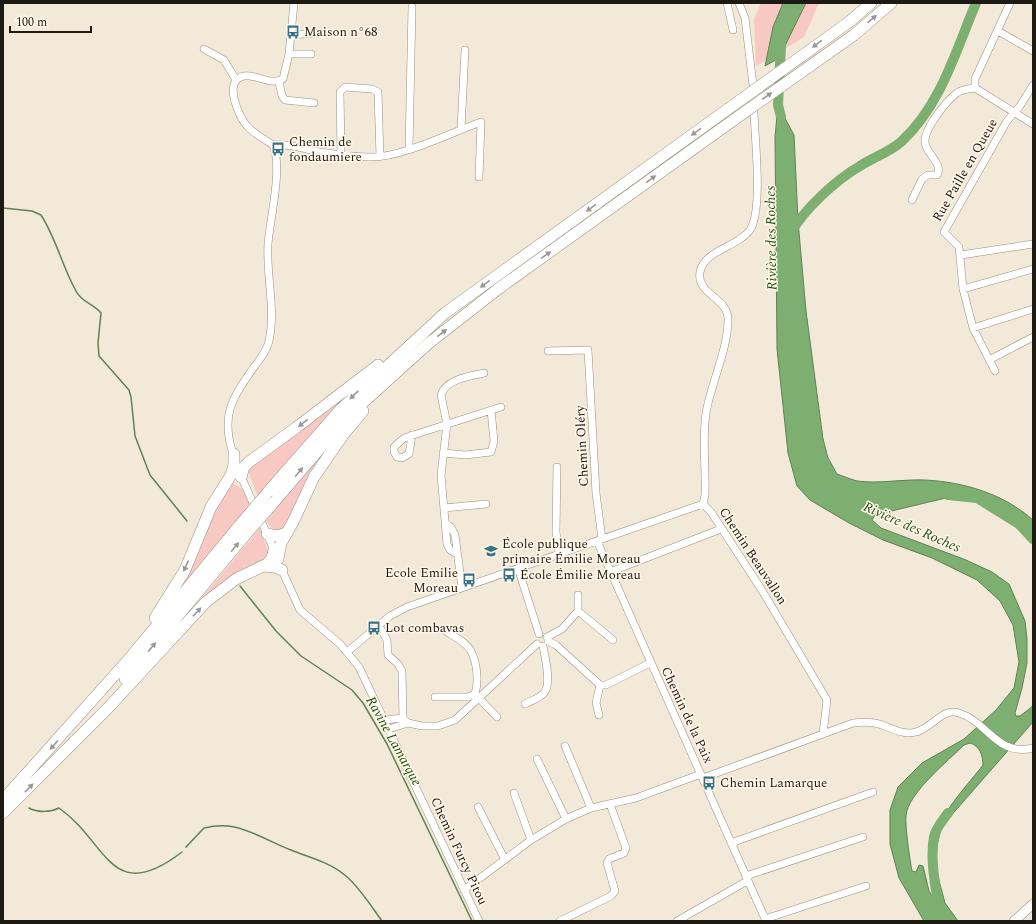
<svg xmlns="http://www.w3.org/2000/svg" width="1036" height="924" font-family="Spectral,serif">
	<rect width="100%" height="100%" fill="#f3e9d8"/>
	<path fill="#f8c9c3" d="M761,3H819L804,37L756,66L754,19Z
		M346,395L348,397L258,497L248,471L250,466L330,410Z
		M331,445L290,521L280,531L271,528L266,521Z
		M233,483L242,489L251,506L180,590L179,588L197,553L219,504L228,486Z
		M260,528L269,555L268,559L165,642Z"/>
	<path fill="#7daf71" stroke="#608255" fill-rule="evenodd" d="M783,3H806L779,58L765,66L773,27Z
		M778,105L794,135L798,221L806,311L823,439L828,458L837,474C843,476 850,479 857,481C879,484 903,479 925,480C964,482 1004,494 1033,520V543C1011,521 989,494 954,496L875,515L872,520L881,528L966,560L992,572L1009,584L1025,621L1027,639V663L1022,688L1015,713L1016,716H1020L1033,706V722L942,826L936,848L937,873L945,903L958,921H924L899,878L890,844V810L898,787L922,763L964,739L996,710L1014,688L1019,662L1013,625L1000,601L977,580L932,558L883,540L849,523L810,500L797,486L788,453L777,349L775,137ZM970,743C980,746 983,756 983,765C963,791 930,823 931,857C932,871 936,883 938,896L934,899L929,891L923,866L919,865L916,872L912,871C910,861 905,826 906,816C907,794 949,760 964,745Z"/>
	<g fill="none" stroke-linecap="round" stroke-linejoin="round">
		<path stroke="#608255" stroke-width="1.5" d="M3,208L32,211L41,215C56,238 62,266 76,291C81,302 94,304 101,313L98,343L99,356L129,390L131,397L135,436L150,475L187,521
			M240,586L276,631L301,656L352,690L363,703L387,744L472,921
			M29,808C38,813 51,812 59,808C108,842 110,907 182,852
			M186,847L204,828C213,826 224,825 234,827C254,831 272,843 291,850C310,858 330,862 346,876C360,888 371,906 382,921"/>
		<path stroke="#7daf71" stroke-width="10" d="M781,117L778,105L781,45
			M791,233C804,209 836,180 860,166C874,157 890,152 902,141C941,105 956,50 976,3
			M948,495L977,498L1019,524L1033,539
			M940,921C938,893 929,865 934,837C935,829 943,820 948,813"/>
		<g stroke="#988f7f" stroke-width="8">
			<path id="minor" d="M294,3L289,54L283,79C270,86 257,74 244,76C222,80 239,118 248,127C255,134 264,139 273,145C291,143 309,151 327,153C341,155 356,157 370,157C401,158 450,133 481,122L479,177
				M727,3L733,30
				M739,3L745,18L753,85
				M998,31L1033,51
				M290,35L319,33
				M204,49L224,60L236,80
				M289,54H311
				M279,82L282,96L285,100L314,103
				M975,88V79L1010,3
				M975,88L1033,124
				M461,129L465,50
				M409,149L412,7
				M341,154L340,92L345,87L372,89L378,92L380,157
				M912,200L922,179L928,175H937C944,164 925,153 925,142C924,129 946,101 957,93C962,89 969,89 975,88
				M961,255L1033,244
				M963,289L1033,269
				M973,328L1033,309
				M548,351L588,350L596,493L602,539
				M989,360L1033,337
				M995,371L973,328L963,289L959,247L944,232L1007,121L1020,106L1033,85
				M412,435L409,454L402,458L397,457L394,452V447L404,438L501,407
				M443,453L465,455L491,452L494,441L491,410
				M234,457C220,416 231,400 254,367C260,359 267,351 269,341C276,309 266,276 268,244C270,219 283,167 273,145
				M557,467L556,532L559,554
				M240,474L275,552
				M703,504L705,495C706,468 702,440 706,413C711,383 728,350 728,319C728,298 696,294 700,272C704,250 738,247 750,230C763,211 755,139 754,113
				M703,504L711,512L763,592L827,700L823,734
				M444,508L486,504
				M446,524L451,527L455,535L462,588
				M597,541L766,921
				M457,554L450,550L447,544L441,475L447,424L441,395C446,379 470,376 484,373
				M281,568L300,610L340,644L359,667L479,921
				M518,568L539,634
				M610,572L721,529
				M578,611L613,640
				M379,626L387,640L388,655L398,664L402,671L403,718L408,723
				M447,632C455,637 466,642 471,651C477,663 479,681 475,694
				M547,637L562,629L578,611V595
				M548,641L556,645L600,685
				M347,652L390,616L407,607L703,504
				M435,697H468L475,694L497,717
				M525,704C531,701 540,698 544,693C552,684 545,657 543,646
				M599,715L596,703L600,685H606L650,663
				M385,720L403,718
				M389,729L408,723L422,726H438L455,720L537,644
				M565,746L591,808
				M537,759L566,819
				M703,778L853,723C861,722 868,722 875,723C889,726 902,736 916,732C932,728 943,707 959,713C988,722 997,757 1033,748
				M514,793L531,840
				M478,807L505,860
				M731,843L873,792
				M746,876L863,837
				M464,890L531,840L566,819L591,808L636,798L701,774
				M765,919L866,886
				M560,921L611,896L615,891L607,863L609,859L624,853L626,848L610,804
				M677,921L747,881"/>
		</g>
		<g stroke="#988f7f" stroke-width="10">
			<path id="major" d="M1014,921L1033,904"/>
		</g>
		<g stroke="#988f7f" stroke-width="12">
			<path id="highway" d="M849,22L871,3
				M854,35L891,3
				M241,477L244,467L249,462L297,427L378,365
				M268,492L341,409L445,313L728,109
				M274,502L347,417L429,343L498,289L735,119
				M267,534L277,536L287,533
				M278,559L281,543L293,522L314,477L343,435L363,411
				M264,566L275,567L282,570
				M155,618L185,570L211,507L231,475L234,465V454
				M125,679L247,533
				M3,800L129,659L239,526
				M3,813L108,708L206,602L236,579L267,564L272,558L274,550"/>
		</g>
		<use href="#minor" stroke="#fff" stroke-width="7"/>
		<use href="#major" stroke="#fff" stroke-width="9"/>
		<use href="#highway" stroke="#fff" stroke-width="11"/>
		<g stroke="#988f7f" stroke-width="12" stroke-linecap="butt">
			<path id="highway-bridge" d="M728,109L849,22
				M735,119L854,35
				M239,526L268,492
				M247,533L274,502"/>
		</g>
		<use href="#highway-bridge" stroke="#fff" stroke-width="11"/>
	</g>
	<defs><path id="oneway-solid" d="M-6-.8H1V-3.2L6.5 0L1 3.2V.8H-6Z"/></defs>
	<g fill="#999895">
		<use href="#oneway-solid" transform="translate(872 19) rotate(-41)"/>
		<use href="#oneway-solid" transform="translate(817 44) rotate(144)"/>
		<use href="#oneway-solid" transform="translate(767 96) rotate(-35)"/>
		<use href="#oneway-solid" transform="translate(696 132) rotate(144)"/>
		<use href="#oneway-solid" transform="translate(651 179) rotate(-36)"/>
		<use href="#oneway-solid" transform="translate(591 208) rotate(144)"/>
		<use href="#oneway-solid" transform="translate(546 255) rotate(-35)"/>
		<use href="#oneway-solid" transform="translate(485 284) rotate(144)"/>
		<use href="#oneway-solid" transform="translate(442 333) rotate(-38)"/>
		<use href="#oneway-solid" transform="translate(354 395) rotate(136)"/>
		<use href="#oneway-solid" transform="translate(303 423) rotate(142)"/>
		<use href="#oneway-solid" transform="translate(299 472) rotate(-50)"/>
		<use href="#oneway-solid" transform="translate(235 547) rotate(-50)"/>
		<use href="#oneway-solid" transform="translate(186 566) rotate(114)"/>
		<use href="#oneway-solid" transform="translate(197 612) rotate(-46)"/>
		<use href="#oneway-solid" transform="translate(152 647) rotate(-50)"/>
		<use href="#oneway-solid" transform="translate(54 745) rotate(130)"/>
		<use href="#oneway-solid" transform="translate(29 788) rotate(-46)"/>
	</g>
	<defs>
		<g id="bus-bare" transform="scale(1.08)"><path d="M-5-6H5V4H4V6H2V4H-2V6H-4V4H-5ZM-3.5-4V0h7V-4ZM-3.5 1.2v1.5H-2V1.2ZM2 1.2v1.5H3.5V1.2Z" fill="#367389" stroke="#fff7e9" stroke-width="2.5" paint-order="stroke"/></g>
		<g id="school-bare" transform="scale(1.08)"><path d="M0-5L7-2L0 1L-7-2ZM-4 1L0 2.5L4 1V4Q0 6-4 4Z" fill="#367389" stroke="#fff7e9" stroke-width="2.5" paint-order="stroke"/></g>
	</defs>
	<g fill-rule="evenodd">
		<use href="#bus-bare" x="293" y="32"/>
		<use href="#bus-bare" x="278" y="149"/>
		<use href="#school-bare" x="491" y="551"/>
		<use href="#bus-bare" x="509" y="575"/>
		<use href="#bus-bare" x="469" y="580"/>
		<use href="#bus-bare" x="374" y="628"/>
		<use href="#bus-bare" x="709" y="783"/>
	</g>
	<g text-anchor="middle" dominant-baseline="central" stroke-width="3" stroke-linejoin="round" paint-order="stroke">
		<g font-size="13" fill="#1d1913" stroke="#fff7e9" text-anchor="start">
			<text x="304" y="32">Maison n°68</text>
			<text x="289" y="142">Chemin de<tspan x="289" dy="15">fondaumiere</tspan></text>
			<text x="502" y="544">École publique<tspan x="502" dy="15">primaire Émilie Moreau</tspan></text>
			<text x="458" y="573" text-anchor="end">Ecole Emilie<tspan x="458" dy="15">Moreau</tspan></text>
			<text x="520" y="575">École Émilie Moreau</text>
			<text x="385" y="628">Lot combavas</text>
			<text x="720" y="783">Chemin Lamarque</text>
		</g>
		<g font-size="13" fill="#1d1913" stroke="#fff7e9">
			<text transform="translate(965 170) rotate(-60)">Rue Paille en Queue</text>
			<text transform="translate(582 446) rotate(-93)">Chemin Oléry</text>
			<text transform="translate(753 556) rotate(57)">Chemin Beauvallon</text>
			<text transform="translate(687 715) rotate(65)">Chemin de la Paix</text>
			<text transform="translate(459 851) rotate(65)">Chemin Furcy Pitou</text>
		</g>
		<g font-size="14" font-style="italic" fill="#215214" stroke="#fff7e9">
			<text transform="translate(771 238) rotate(-91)">Rivière des Roches</text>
			<text transform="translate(912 527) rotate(24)">Rivière des Roches</text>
			<text transform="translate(394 741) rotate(61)">Ravine Lamarque</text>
		</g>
	</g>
	<rect width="1036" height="924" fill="none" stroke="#1d1913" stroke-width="8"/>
	<path d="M10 26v6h81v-6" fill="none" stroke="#1d1913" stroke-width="2"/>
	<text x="16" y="26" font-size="12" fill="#1d1913" stroke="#fff7e9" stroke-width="3" paint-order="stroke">100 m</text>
</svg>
